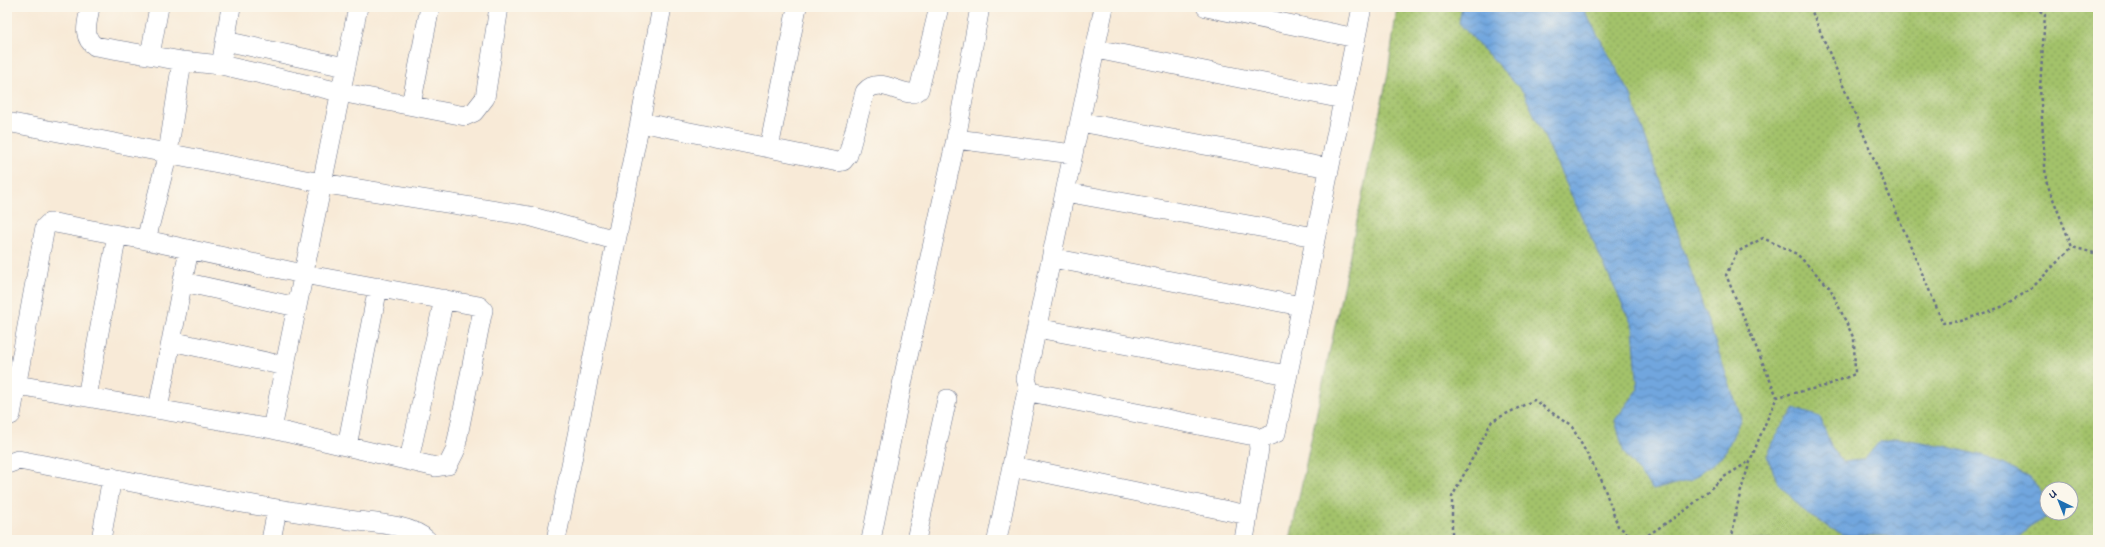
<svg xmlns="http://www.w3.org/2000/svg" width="2105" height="547" font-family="'Architects Daughter',sans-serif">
	<defs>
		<pattern id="grass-dots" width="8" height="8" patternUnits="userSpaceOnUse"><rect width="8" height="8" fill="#a3c26a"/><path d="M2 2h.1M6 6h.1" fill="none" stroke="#849e5a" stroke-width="1.8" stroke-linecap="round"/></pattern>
		<pattern id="water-waves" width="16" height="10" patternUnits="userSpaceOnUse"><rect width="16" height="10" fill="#71a6de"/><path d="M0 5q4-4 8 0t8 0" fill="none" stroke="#5c88b7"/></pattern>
	</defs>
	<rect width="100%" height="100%" fill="#fbf7ec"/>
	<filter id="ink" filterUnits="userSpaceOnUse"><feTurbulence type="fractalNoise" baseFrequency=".025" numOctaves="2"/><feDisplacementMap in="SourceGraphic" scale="8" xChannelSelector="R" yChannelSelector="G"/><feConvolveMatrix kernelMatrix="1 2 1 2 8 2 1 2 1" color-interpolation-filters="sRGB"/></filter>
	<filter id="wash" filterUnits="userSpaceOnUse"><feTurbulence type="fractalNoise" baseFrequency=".012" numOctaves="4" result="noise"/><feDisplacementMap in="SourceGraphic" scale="16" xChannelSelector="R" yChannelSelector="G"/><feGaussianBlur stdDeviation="0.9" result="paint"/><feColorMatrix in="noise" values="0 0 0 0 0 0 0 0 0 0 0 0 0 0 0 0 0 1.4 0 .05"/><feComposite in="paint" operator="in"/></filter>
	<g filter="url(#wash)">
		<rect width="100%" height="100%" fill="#f8ead7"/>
		<path fill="url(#grass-dots)" stroke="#5f7864" fill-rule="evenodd" d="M1397,7H2098V540H1290L1388,73ZM2047,489H2071V513H2047Z"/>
		<path fill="url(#water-waves)" stroke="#466a9e" d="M1462,7H1582L1630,93L1741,418L1724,455L1691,480L1653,490L1624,453L1615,420L1638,390L1633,327L1524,93L1459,23Z
			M1795,409L1820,417L1832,449L1844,462L1865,459L1879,442L1897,438L1945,446L1988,457L2030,478L2047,500V513H2053L2029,528L2015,540H1897L1887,536L1843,535L1807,514L1778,483L1767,456L1779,430Z"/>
	</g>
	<g filter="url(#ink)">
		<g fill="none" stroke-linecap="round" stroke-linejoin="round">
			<g stroke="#687088" stroke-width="20">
				<path id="street" d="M90,7C88,21 81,37 95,46L182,61L221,65L340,92L465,116L474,112L485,98L499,7
					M980,7L956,139L1073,154L1104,7
					M1206,7L1356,38
					M225,41L345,67
					M1096,49L1343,99
					M223,54L231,7
					M150,55L159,7
					M411,105L430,7
					M7,122L321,183L529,216L615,240
					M640,122L838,162L843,161L848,155L865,92C881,73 906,102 919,90L939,7
					M1080,122L1329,168
					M769,148L797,7
					M1065,192L1315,237
					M1052,258L1301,306
					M183,282L297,307
					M1037,328L1287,375
					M171,341L285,366
					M17,385L272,429L436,467L448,465L455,451L481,319L483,310L479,306L303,274L146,240
					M1030,392L1026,379L1073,154
					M87,397L117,235
					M158,409L189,249
					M11,415L45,227L49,223H55L146,240L168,153L182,61
					M272,429L358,7
					M1258,440L1276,433L1362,7
					M347,446L378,287
					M409,460L444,299
					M7,464L18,460C126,480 234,504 343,519C366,523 410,523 427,540
					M1012,466L1248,515
					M101,540L112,477
					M271,540L277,510
					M556,540L640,122L662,7
					M871,540L905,370L956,139
					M916,540L947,399
					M997,540L1026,396L1030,392L1254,436L1258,440L1259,449L1244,540"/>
			</g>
			<path stroke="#687088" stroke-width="2.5" stroke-dasharray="3 3" stroke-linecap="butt" d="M1810,7L1943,323L1961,321L2004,306L2031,289L2072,247
				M2035,7L2045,15L2040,88L2046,181L2072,247L2098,254
				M1452,540V497L1492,421L1534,400L1572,427L1601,479L1618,526L1632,537L1648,535L1686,510L1724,477L1750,461
				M1732,540C1736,490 1757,442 1777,397L1825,386L1855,374L1854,339L1830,288L1797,254L1763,238L1737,252L1726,275L1777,397"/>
			<use href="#street" stroke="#fff" stroke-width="19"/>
		</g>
	</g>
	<rect width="2105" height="547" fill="none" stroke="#fbf7ec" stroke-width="24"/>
	<g transform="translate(2059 501) rotate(317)"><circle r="19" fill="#fbf7ec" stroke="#a1a7b3"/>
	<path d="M0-3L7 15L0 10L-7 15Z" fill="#1f6fb2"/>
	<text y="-6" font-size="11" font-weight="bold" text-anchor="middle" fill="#1b2f5e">U</text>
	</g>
</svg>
